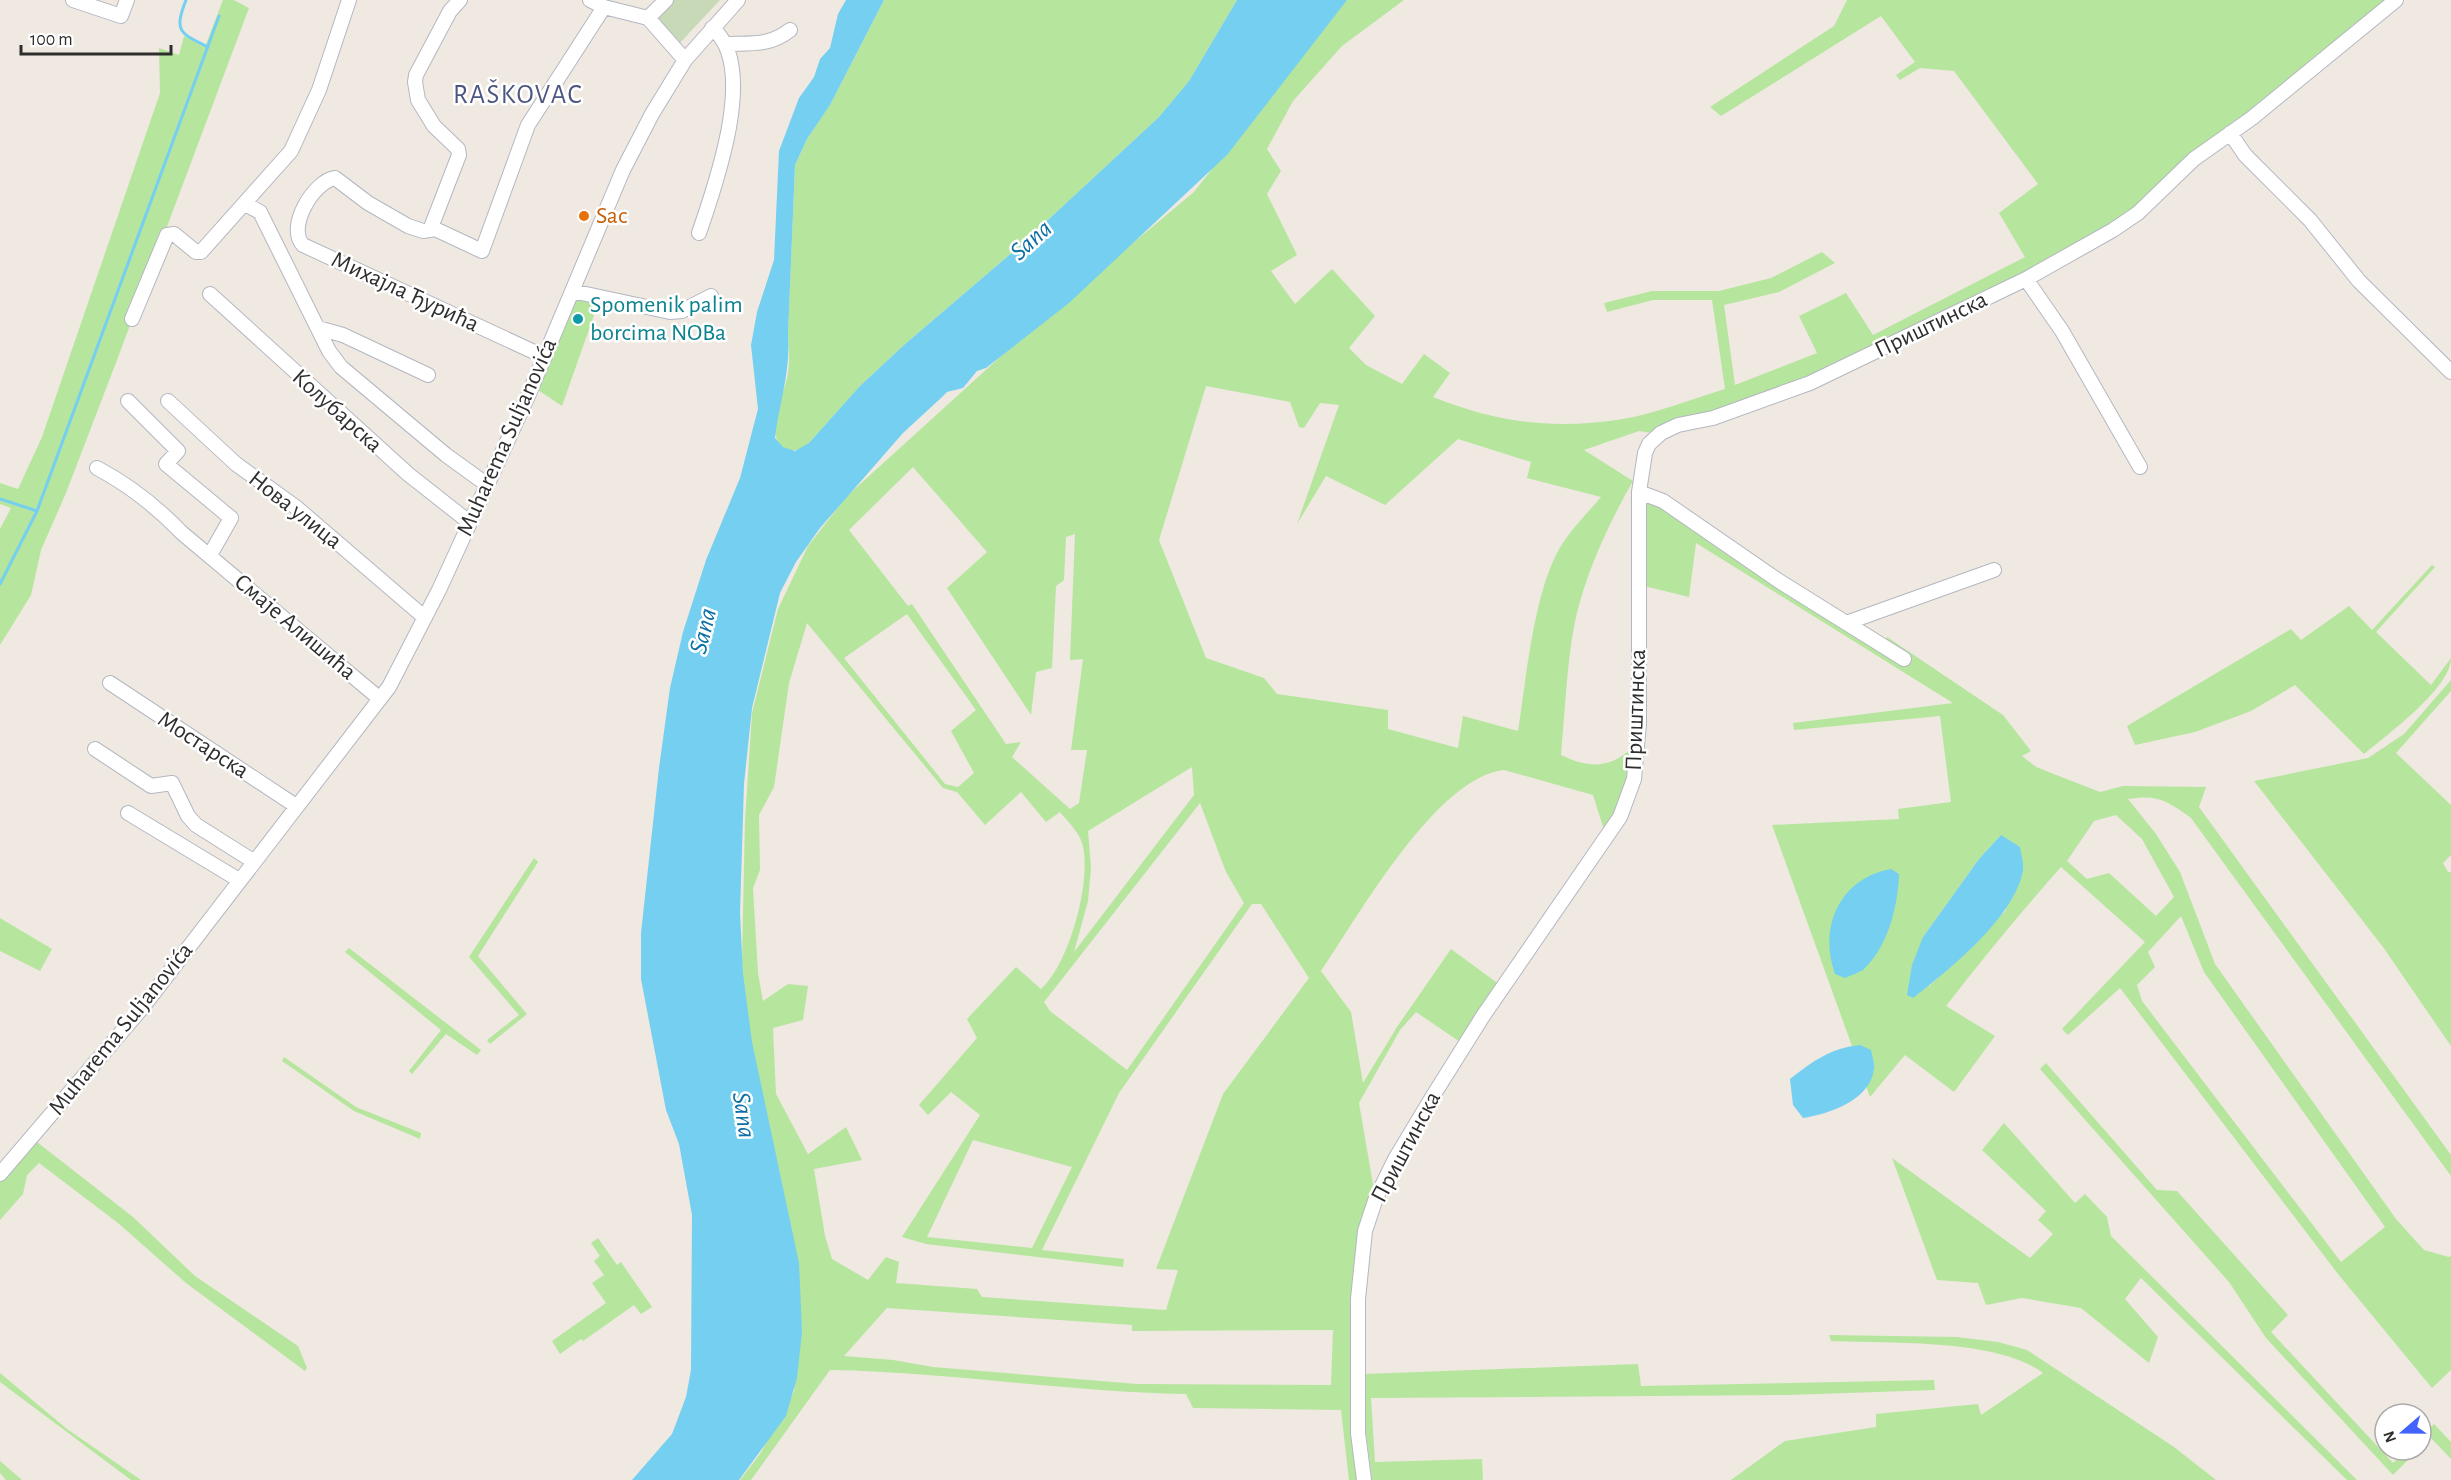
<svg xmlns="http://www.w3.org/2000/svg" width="2451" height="1480" font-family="'Alegreya Sans',sans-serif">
	<rect width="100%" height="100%" fill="#efe9e1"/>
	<path fill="#b6e59e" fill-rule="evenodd" d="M223,0H234L249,8L120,352L66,493L41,550L31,595L0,645V529L11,508L0,504V483L18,489L42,437L160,93L159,48L179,55L184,36L205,47Z
		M884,0H1237L1189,81L1159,117L1021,245L904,345L860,386L809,443C800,450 794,453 784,448C763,436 786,390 788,373C790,360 789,348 788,335L795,165L807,139L830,105Z
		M1343,0H1404L1342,46L1293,101L1267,149L1281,171L1267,194L1297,255L1271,271L1295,304L1332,269L1375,316L1349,348L1366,365L1402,384L1424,354L1450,373L1433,397C1498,423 1553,430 1623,419C1657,413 1692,399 1725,389L1712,300H1653L1607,312L1604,303L1652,291H1719L1771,278L1822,252L1835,263L1779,292L1724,305L1735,385L1817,353L1799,316L1846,293L1873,335L2025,257L1999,213L2038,184L1954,71L1920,68L1900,80L1896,75L1915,62L1881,16L1721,116L1710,107L1834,26L1847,0H2389L2131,213L2084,243L1828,371L1652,433L1639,431L1584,450L1633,481C1609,523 1587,570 1576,617C1567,658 1565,713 1561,755C1592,770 1613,768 1637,743L1631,786L1605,833L1593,795L1504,770C1436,777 1358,917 1321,971L1351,1012L1363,1083L1397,1027L1451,949L1500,985L1463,1044L1416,1012L1400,1030L1359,1103L1375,1196L1359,1249L1363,1480H1349L1341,1410L1193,1408L1186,1394C1067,1392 949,1372 830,1370L751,1480H740L760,1454L794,1392L799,1328L794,1253L780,1175L745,1029L742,959L745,821L752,713L778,609L808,546L847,496L1042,319L1194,192ZM1206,386L1290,402L1299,427L1304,428L1320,403L1339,405L1297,524L1326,476L1385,505L1458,439L1531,462L1527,478L1601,497C1586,515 1566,534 1556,555C1533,601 1526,680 1518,731L1463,716L1458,748L1388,729V710L1277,694L1264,678L1206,658L1159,540ZM913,467L987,552L947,588L1031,715L1036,672L1052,668L1056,586L1064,580L1066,537L1075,534L1070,660L1083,659L1071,750H1087L1079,803L1070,809L1012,757L1021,742L1006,744L912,604L908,606L849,530ZM907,614L976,710L951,731L974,773L958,787L945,784L844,658ZM807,623L943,788L957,792L985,825L1021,792L1046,822L1060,812C1067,821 1079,832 1082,843C1093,878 1069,965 1041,989L1016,967L967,1019L977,1038L919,1105L928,1115L951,1092L980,1115L902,1237L926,1244L1123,1267L1124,1259L1042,1250L1119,1093L1252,904H1261L1309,978L1223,1094L1156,1269L1178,1270L1166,1310L982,1297L977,1289L896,1283L899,1262L886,1257L868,1280L832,1259L825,1236L814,1169L862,1160L846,1127L808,1154L776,1094L773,1028L803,1020L808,986L788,984L763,1001L758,973L753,888L760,870L759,815L774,787L789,683ZM1192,767L1194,795L1074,952L1088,901L1091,868L1088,831ZM1200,803L1226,872L1244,903L1127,1070L1050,1011L1044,1002ZM973,1140L1072,1167L1032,1248L927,1237ZM887,1308L1132,1325V1331L1333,1330L1331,1385L1137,1384L933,1367L893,1360L844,1356Z
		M579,298L598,304L562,406L538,390L574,301Z
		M1650,498L1881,647L1887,637L2003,715L2031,751L2022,756L2036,767L2100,792L2123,786L2206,787L2199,807L2451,1155V1176L2191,818C2168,801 2157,794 2128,799L2156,834L2180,872L2215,964L2396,1219L2424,1250L2449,1257L2451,1256V1370L2432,1388L2338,1274L2120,988L2068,1035L2062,1029L2145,942L2061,867C2021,912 1983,958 1946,1006L1995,1036L1954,1092L1905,1055L1870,1097L1866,1086L1874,1070L1860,1046H1852L1772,825L1899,819L1898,809L1951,802L1940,716L1794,730L1793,723L1953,703L1696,543L1689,597L1644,586L1645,506ZM2116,815L2142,839L2174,897L2156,916L2109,873L2087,879L2067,861L2094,821ZM2001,835L2006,910L1968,951L1929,986L1923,937L1979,859ZM2181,916L2204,972L2385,1227L2341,1262L2142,1001L2137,985L2155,967L2148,952Z
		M2432,565L2435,567L2376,632L2431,685L2451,658C2451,688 2387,735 2364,754L2295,685L2251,711L2195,732L2135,745L2127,726L2291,629L2301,640L2349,606L2372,630Z
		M2451,680V691L2396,753L2451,805V855L2443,863L2448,872H2451V1046L2383,947L2254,781L2368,758L2404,734Z
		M534,858L538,862L478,956L527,1014L490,1044L487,1040L519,1015L469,957Z
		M0,918L52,949L40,971L0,951Z
		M349,948L481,1050L477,1055L446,1034L412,1074L409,1071L441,1030L345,952Z
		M284,1057L356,1107L421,1133L420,1139L354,1111L282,1061Z
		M2046,1063L2157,1190L2177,1191L2288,1315L2271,1332L2393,1463L2407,1450H2418L2393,1475L2266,1338L2229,1282L2040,1069Z
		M2004,1123L2075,1203L2085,1194L2107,1217L2111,1236L2357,1480H2347L2141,1278L2125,1299L2158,1337L2149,1363L2081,1308L2022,1298L1986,1305L1978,1283L1937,1280L1892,1158L2030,1258L2053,1234L2038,1220L2046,1211L1982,1150Z
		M37,1142L133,1217L195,1276L298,1346L307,1368L305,1371L186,1283L118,1223L39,1163L27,1175L23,1194L0,1220V1182Z
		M598,1238L617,1265L621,1262L652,1307L641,1314L634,1305L583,1341L581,1339L560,1354L552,1341L606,1303L592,1283L604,1275L594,1261L600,1256L591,1243Z
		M1829,1335L1957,1337L1998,1342L2027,1350L2174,1447L2216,1480H1731L1785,1441L1876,1427V1414L1978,1404L1981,1415L2043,1373C1996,1338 1890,1344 1831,1341Z
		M1638,1364L1641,1386L1934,1380L1935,1390L1789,1395L1371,1398L1375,1462L1482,1459L1483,1480H1372L1365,1425L1364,1374Z
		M0,1373L67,1429L141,1480H131L0,1382Z
		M2434,1424L2451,1442V1459L2431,1438L2421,1447V1436Z
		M0,1461L22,1480H6L0,1473Z"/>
	<path fill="#c8d9b8" d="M669,0H720L677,46L664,31L655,14Z"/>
	<path fill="#75cff0" d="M846,0H884L830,105L807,139L795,165L788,335C791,371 779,403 775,438L783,447L795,451L809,443L860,386L904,345L1021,245L1159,117L1189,81L1237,0H1347L1227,155L1069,303L986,368L977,371L963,388L947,392L941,398L903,433L820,528L796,562L780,593L752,708L744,784L740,913L743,974L752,1042L799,1263L802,1332L797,1378L786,1416L739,1480H632L672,1434L686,1397L691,1370L692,1215L679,1144L666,1110L641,979V933L659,768L670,688L683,632L706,560L740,478L758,409L751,345L757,312L774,260L779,151L799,98L814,77L820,59L830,48L838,14Z
		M2001,835L2020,847C2021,854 2024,864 2023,870C2016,916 1948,971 1913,998L1907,995L1912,965L1923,937L1979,859Z
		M1891,869L1899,874C1898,906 1888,947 1863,970C1858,973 1851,975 1845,978L1835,974C1818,927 1840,878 1891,869Z
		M1860,1045L1871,1050C1872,1056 1875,1064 1874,1069C1870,1101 1828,1114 1803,1118L1793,1105L1790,1079C1813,1061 1831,1048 1860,1045Z"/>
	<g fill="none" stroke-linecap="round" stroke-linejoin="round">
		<path stroke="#75cff0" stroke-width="3" d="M186,0C174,31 179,33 208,47
			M0,499L37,511
			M0,584L37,511L219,16"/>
		<g stroke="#b4b7c1" stroke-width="16">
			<path id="minor" d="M73,0L121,16L127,0
				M590,0L604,7L648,18L685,60
				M648,18L666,0
				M727,44C751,43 770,46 790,30
				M2230,133L2245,155L2310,220L2359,281L2451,372
				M245,204L260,212L329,351L341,367L446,455L486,484
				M430,230L459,155L458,149L434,126L418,100L415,82L416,75L450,11L460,0
				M699,233C715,186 759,65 712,28
				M2026,279L2062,331L2140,467
				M572,291L670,312L682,311L711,296
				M210,294L408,474L469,522
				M132,319L167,235L174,234L196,252H201L291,151L319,90L349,0
				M318,328L343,335L428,375
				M545,357L303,245C286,227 314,181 335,178L368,203L408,226L423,231L435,229L482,251L528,125L604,7
				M128,401L178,451L166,464L231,518L210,555
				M168,401L236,464L297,508L424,617
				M97,468C131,486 156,506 182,533L380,699
				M1639,492L1663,501L1779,581L1904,659
				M1846,623L1994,570
				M110,683L296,806
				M95,749L151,786L172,783L188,816L196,825L253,861
				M128,813L239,880
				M0,1174L142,1008L389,687L439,590L528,396L623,170L652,114L685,60L738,0
				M1364,1480L1358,1433V1299L1365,1231L1376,1198L1395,1159L1431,1099L1483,1016L1620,817L1634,779L1639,724V492L1645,453L1649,444L1661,433L1678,425L1713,418L1810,383L2026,279L2113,230L2138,213L2194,159L2252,118L2396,0"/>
		</g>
		<use href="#minor" stroke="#fff" stroke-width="14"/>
	</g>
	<circle fill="#e8710a" stroke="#fff" stroke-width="2" cx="584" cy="216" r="6"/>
	<circle fill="#0f9aa8" stroke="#fff" stroke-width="2" cx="578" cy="319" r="6"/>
	<g text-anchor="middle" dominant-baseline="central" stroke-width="5" stroke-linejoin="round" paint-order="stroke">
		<g font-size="24" fill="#c56008" stroke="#fff" text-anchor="start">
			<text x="596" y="216">Sac</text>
		</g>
		<g font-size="24" fill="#2e2e2e" stroke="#fff">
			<text transform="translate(405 292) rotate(25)">Михајла Ђурића</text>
			<text transform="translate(1931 325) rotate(-26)">Приштинска</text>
			<text transform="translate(337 411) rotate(42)">Колубарска</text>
			<text transform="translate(507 437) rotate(-66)">Muharema Suljanovića</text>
			<text transform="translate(295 510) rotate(38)">Нова улица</text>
			<text transform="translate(295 627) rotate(40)">Смаје Алишића</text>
			<text transform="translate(1636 710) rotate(-88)">Приштинска</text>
			<text transform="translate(203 745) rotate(33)">Мостарска</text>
			<text transform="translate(121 1029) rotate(-51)">Muharema Suljanovića</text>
			<text transform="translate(1406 1147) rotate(-62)">Приштинска</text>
		</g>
		<g font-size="24" fill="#0d838f" stroke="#fff" text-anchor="start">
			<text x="590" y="305">Spomenik palim<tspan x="590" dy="28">borcima NOBa</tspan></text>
		</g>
		<g font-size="26" font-style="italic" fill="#0d6fa3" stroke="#fff">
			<text transform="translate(1031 240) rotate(-42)">Sana</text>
			<text transform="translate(703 631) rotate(-76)">Sana</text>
			<text transform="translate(744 1115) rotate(82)">Sana</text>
		</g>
		<g font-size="27" letter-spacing="1.5" fill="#4d5680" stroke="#fff">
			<text x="518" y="94">RAŠKOVAC</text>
		</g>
	</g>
	<g transform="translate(2403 1432) rotate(250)"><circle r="28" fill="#ffffff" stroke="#ababab" stroke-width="1.5"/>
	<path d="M0-4.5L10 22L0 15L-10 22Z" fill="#4264fb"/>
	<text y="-9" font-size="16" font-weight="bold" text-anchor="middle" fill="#2e2e2e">N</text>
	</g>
	<path d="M21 45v9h150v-9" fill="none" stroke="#2e2e2e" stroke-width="3"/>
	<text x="30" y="45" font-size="18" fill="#2e2e2e" stroke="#ffffff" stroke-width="4.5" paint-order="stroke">100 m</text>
</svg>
